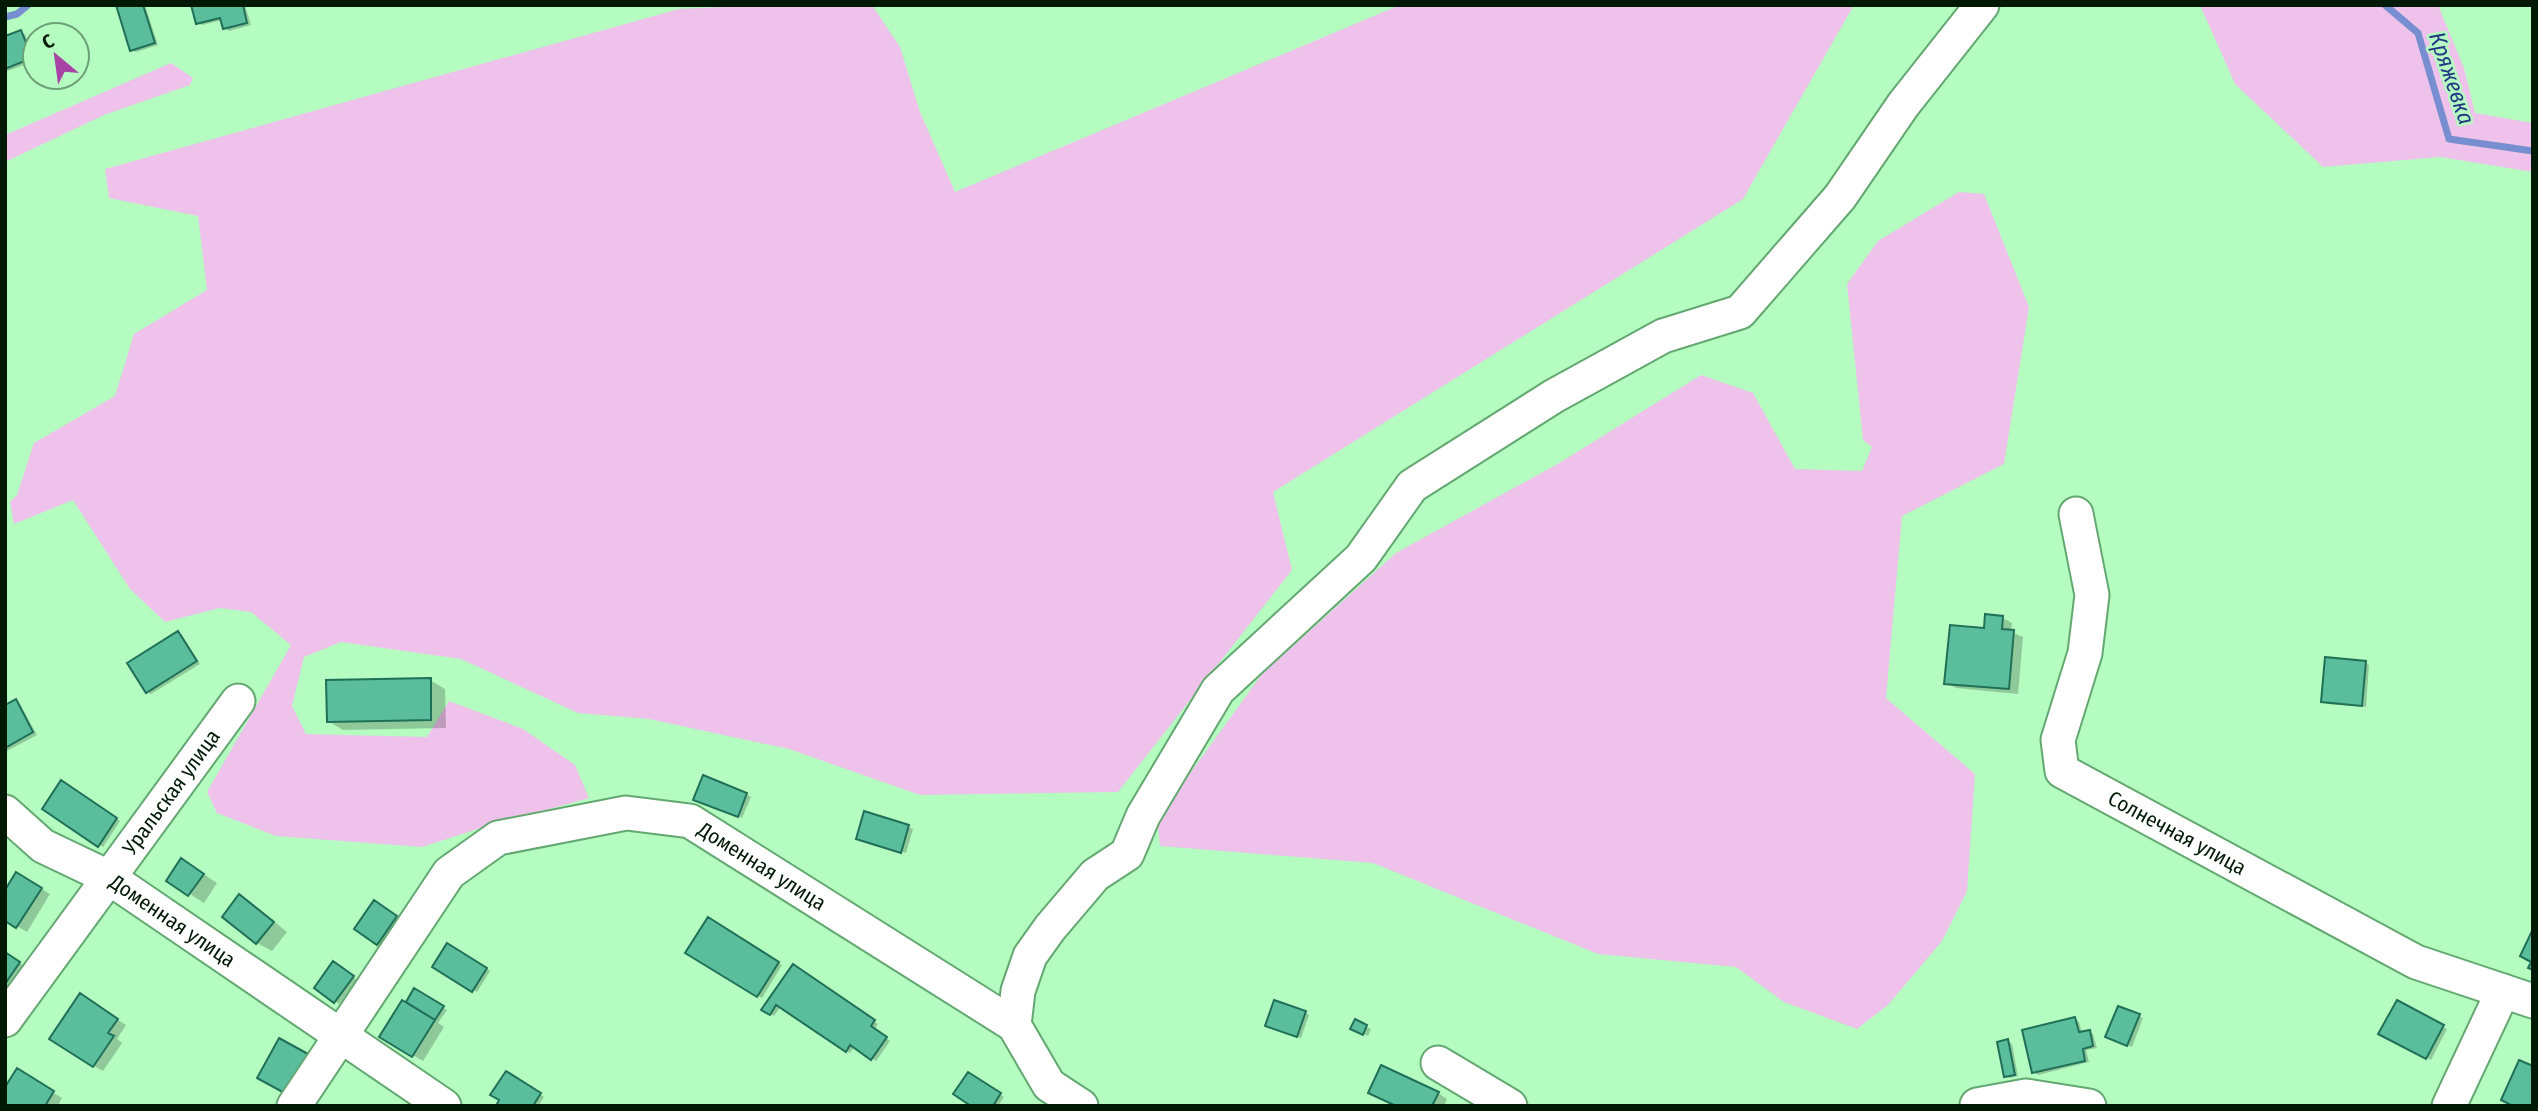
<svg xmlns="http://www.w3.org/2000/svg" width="2538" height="1111" font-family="'Fira Sans Condensed',sans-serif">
	<rect width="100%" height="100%" fill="#b4fcc0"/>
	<path fill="#eec2ea" d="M767,5H872L900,47L920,112L955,192L1400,5H1854L1743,199L1273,492L1292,570L1118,792L920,795L789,749L649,719L578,713L461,659L341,642L304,657L292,706L306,734L427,737L449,701L523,729L575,765L589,798L481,828L422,847L276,836L217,813L207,792L291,645L251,612L220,608L165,622L130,589L73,500L14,524L10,502L17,495L34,443L115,396L134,334L207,290L198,216L109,198L105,169L679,9Z
		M2200,5H2438L2464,68L2475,113L2533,123V172L2440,157L2323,167L2235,84Z
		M171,63L193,78L190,85L104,115L5,162V135Z
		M1959,192L1984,194L2029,307L2004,464L1902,516L1886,698L1975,774L1967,891L1942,941L1888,1005L1857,1029L1784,1002L1736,967L1598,954L1373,863L1160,846L1157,819L1262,674L1396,553L1561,462L1701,375L1753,393L1795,469L1862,471L1872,447L1863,440L1847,284L1878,241Z"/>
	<path fill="#0003" d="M117,5H145L158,45L136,52L131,50Z
		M198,5H245L251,25L229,31L225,28L223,20L202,25L198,23Z
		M21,32L25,34L35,61L5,72V38Z
		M2003,618L2012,623L2011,632L2023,637L2018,694L1956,688L1946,683L1985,630Z
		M178,633L182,635L200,664L151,694L147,692Z
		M2365,662L2369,665L2366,707L2327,704L2323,701Z
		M430,680L445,689L446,728L343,730L328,721Z
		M16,701L20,704L37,735L5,752V707Z
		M62,782L120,821L103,847L44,808Z
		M746,794L751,797L742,818L699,801Z
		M865,813L913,829L906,853L862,840Z
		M196,869L217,883L204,903L168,880Z
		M17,874L50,894L27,932L5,919Z
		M240,897L254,905L287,932L272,951L257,943Z
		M379,905L400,920L382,946L356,928Z
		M709,920L782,965L762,998L688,952Z
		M448,945L490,971L477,992L435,966Z
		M5,953L29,969L5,1003Z
		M338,965L357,980L339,1004L316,987Z
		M793,967L878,1024L874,1030L890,1041L876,1061L855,1046L850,1053L781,1006L774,1016L764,1009Z
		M415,991L447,1010L438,1023L444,1027L423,1061L382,1037Z
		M89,1001L126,1025L117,1039L122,1043L103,1071L94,1066Z
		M2397,1003L2447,1029L2431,1060L2381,1033Z
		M1305,1012L1309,1015L1301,1038L1271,1028Z
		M2139,1016L2143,1018L2132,1047L2112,1039Z
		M2075,1019L2079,1022L2082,1033L2089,1032L2093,1034L2097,1048L2086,1050L2089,1062L2038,1075L2034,1072Z
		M1355,1022L1371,1029L1368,1036L1352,1028Z
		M2008,1041L2012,1044L2018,1076L2010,1078L2006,1076Z
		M17,1071L62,1098L58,1106L5,1105Z
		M506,1073L544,1097L538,1106H498Z
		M968,1074L1004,1097L998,1106H974Z
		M1438,1093L1447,1099L1444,1106H1398Z"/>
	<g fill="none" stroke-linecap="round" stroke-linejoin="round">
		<path stroke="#778ed0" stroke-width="7" d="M2385,5L2418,33L2449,139L2533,151
			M5,17L17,14L28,5"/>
	</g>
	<path fill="#5abe9d" stroke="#207058" stroke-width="2" d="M116,5H143L155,43L130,51Z
		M191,5H243L247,23L223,29L220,18L196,24Z
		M21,30L32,58L5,69V36Z
		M1985,614L2003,616L2002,629L2014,630L2009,689L1944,684L1950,625L1984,628Z
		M178,631L197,661L146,693L127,663Z
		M2325,657L2366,661L2362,706L2321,702Z
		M431,678V720L327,722L326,680Z
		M16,699L33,732L5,748V705Z
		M703,775L747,793L738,817L693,800Z
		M61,780L117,818L98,847L42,809Z
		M864,811L909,825L901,853L856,839Z
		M181,858L204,874L188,896L166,881Z
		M16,872L42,888L16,928L5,921V890Z
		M239,894L274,922L256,944L222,917Z
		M374,900L397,916L377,945L354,929Z
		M708,917L779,962L757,997L685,953Z
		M2533,929V970L2528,968L2531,962L2520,956Z
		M447,943L487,968L472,992L432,967Z
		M5,952L20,962L5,984Z
		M333,961L354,976L334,1003L314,988Z
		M793,964L875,1020L871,1026L887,1037L871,1060L850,1045L846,1052L776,1005L770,1015L761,1010Z
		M414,988L444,1006L435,1020L406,1002Z
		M80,993L118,1019L108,1033L114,1036L93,1067L49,1039Z
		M402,1000L435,1020L412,1057L379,1037Z
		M1274,1000L1306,1011L1297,1037L1265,1026Z
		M2397,1000L2444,1025L2426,1059L2378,1034Z
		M2118,1006L2140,1014L2127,1046L2105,1037Z
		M2075,1017L2079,1032L2090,1030L2093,1046L2083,1049L2085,1061L2032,1073L2022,1030Z
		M1355,1019L1367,1025L1363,1035L1350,1029Z
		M279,1038L308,1054L286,1094L257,1078Z
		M2008,1039L2015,1075L2004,1077L1997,1042Z
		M2519,1060L2533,1066V1106H2513L2501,1100Z
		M1381,1065L1439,1092L1432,1106H1396L1368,1093Z
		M17,1068L54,1091L45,1106H5V1087Z
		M506,1071L541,1093L533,1106H496L499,1100L490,1095Z
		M968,1072L1001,1093L993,1106H971L953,1094Z"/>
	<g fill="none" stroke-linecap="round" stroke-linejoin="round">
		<g stroke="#64a871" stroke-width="37">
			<g id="minor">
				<path id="s1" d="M2076,514L2092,595L2085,653L2058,740L2062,771L2416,962L2533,1001"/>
				<path id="s2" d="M5,812L43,846L108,877L444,1106"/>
				<path id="s3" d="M5,1020L238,701"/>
				<path d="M1014,1025L1018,991L1030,956L1050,928L1095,875L1127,854L1143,816L1218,690L1361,558L1412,486L1554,396L1663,336L1740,312L1840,197L1903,105L1982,5"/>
				<path d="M1438,1063L1510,1106"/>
				<path d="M1977,1105L2026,1096L2089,1106"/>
				<path id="s4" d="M294,1106L449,873L498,838L626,813L690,821L1014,1025L1049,1085L1081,1106"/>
				<path d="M2449,1106L2503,991"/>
			</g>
		</g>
		<use href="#minor" stroke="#fff" stroke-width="33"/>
	</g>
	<g text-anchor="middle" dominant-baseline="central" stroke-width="5" stroke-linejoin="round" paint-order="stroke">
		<g font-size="21" fill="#001905" stroke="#b4fcc0">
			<text stroke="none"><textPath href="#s3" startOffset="282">Уральская улица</textPath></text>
			<text stroke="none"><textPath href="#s1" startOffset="394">Солнечная улица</textPath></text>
			<text stroke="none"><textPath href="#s4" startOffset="620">Доменная улица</textPath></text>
			<text stroke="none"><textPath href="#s2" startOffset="201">Доменная улица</textPath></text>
		</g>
		<g font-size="23" font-style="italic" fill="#253886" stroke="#b4fcc0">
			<text transform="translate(2452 78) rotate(71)">Кряжевка</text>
		</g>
	</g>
	<rect width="2538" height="1111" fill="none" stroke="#001905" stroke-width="14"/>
	<g transform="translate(56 56) rotate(331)"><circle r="33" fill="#b4fcc0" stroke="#6ca175" stroke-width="2"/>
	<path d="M0-5L12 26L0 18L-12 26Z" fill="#a942a5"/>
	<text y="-10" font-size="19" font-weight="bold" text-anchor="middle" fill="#001905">С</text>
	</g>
</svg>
